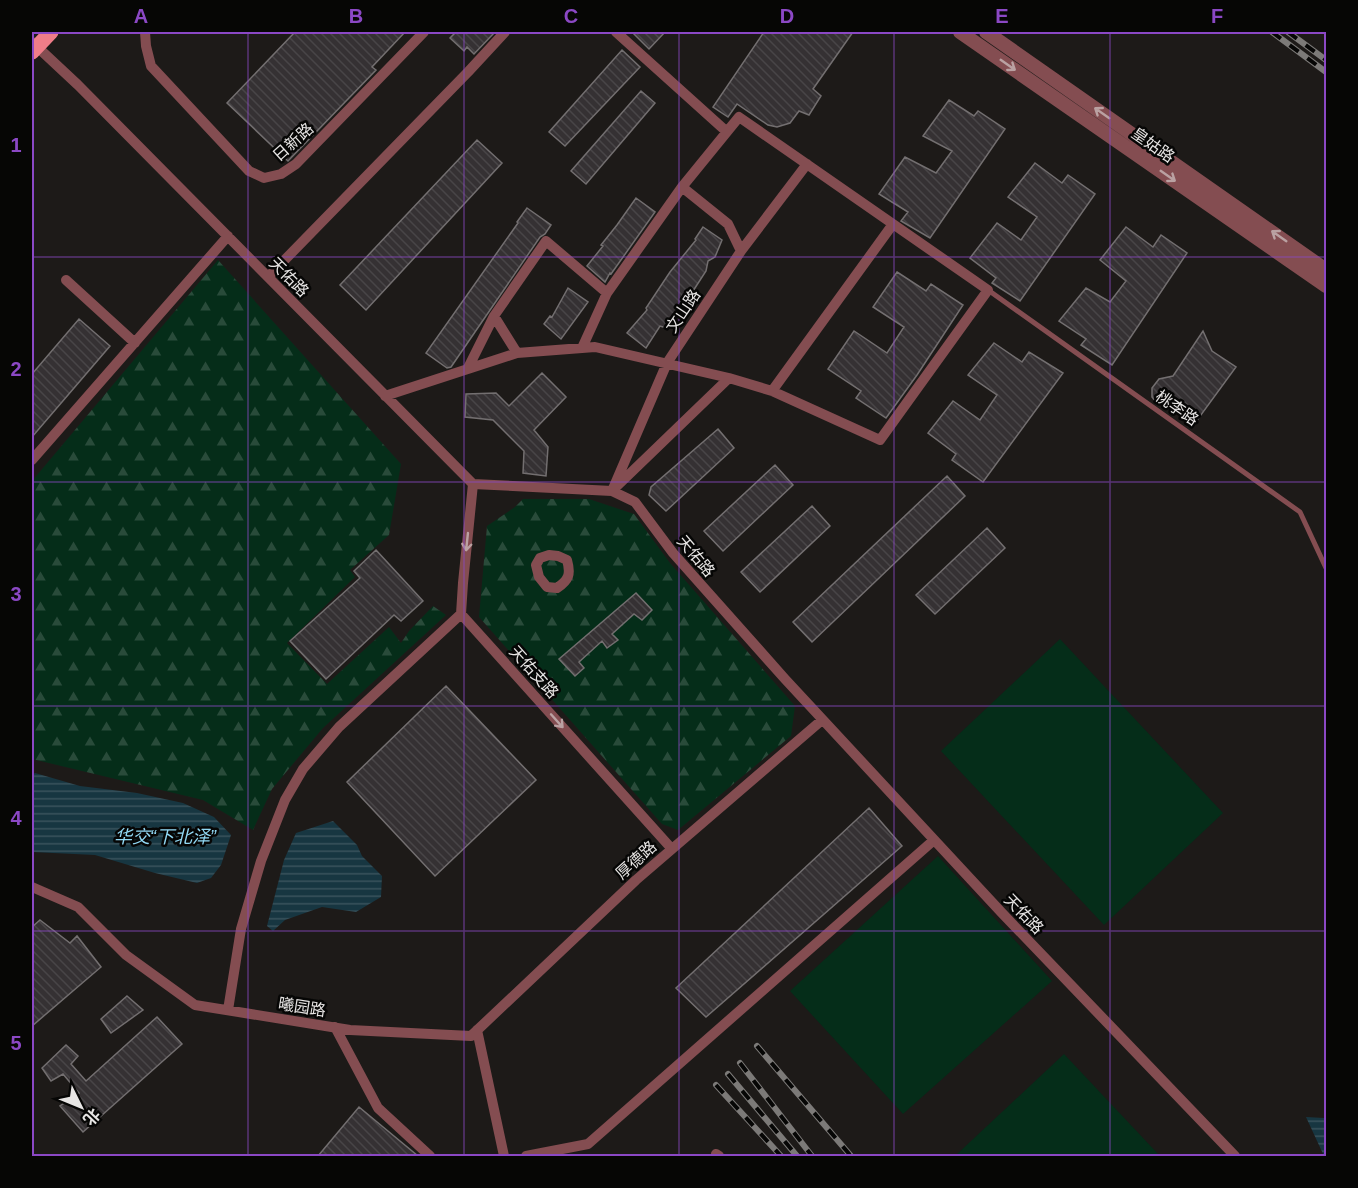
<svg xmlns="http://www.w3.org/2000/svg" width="1358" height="1188" font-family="Arial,'Noto Sans SC',sans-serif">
	<defs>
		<pattern id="forest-firs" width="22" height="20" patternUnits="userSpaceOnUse" patternTransform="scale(1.5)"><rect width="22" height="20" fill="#052d19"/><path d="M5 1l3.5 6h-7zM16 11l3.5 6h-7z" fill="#294b3a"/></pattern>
		<pattern id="water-rules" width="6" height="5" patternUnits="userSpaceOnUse" patternTransform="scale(1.5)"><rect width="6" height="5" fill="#173641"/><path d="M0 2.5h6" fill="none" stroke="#39535c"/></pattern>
		<pattern id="building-back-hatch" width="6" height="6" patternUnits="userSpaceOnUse" patternTransform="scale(1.5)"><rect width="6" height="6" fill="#353133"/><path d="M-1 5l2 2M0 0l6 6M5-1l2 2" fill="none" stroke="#484547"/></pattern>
	</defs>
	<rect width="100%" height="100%" fill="#1d1a18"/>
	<path fill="#052d19" d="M1060,639L1223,813L1104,925L941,751Z
		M938,856L1052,981L903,1114L790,991Z
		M1064,1054L1160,1156H955Z"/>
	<path fill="url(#forest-firs)" d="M218,260L401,464L389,535L350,570L355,577L287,643L327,684L389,627L401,643L409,631L433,606L446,615L323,728L272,789L253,830L203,800L32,759V481Z
		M523,499H589L634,514L670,563L795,706L791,736L678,830L662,824L479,617L487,526L515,507Z"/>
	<path fill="url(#water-rules)" d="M35,773L80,786L137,793L183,803L214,817L231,835L221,865L211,878L197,883L155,873L95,855L32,852V775Z
		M333,821L357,845L362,856L382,876L381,897L356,912L322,907L285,920L273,931L267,926L284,860L296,833Z
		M1326,1116V1156H1324L1306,1117L1324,1118Z"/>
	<path fill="url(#building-back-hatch)" stroke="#736f70" stroke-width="1.5" d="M295,32H405L372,67L376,70L288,161L227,103Z
		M456,32H495L474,54L467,47L464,51L450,38Z
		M632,32H665L649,49Z
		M764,32H853L813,89L821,96L809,115L799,111L790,123L777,127L768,125L737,104L728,117L713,107Z
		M622,50L640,67L565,146L549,132Z
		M641,91L655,103L586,184L571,171Z
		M949,100L974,116L978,111L1005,129L930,238L901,221L908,212L879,194L905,157L936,173L952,151L923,136Z
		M477,140L502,163L366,310L340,285Z
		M1035,163L1062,183L1068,175L1095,194L1020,301L992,283L996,278L970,258L997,223L1021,240L1037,217L1008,197Z
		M636,198L655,212L611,274L610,273L605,282L587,266L603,246L601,245L617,225Z
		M527,208L551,225L545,234L540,237L451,367L447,368L426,353L518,223L517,222Z
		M703,227L722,240L715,257L708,261L706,271L693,291L686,293L682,304L667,328L660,326L646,348L627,333L647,310L646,308L670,272L696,240L695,239Z
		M1126,227L1153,247L1161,235L1187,253L1112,365L1081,345L1086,339L1059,321L1086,288L1110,302L1126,281L1100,260Z
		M897,272L926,291L931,284L963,305L917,375L886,418L856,398L861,391L828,369L854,331L887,353L904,327L873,307Z
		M568,288L588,302L561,339L544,324L550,316L552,317Z
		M79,319L110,346L32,437V374Z
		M1203,331L1212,351L1236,367L1198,419L1178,403L1168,407L1157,403L1152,397V388L1159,379L1173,376Z
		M994,343L1022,362L1029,352L1063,373L983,482L952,460L956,454L928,433L953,401L980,420L997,395L968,375Z
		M542,373L566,397L534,430L548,447L546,476L523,473L524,451L493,420L465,417L466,394L496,393L509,406Z
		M718,429L734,448L666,511L649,495L651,487Z
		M775,465L793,485L723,551L704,531Z
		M947,476L965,496L812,642L793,622Z
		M812,506L830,526L760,592L741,572Z
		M987,528L1005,548L935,614L916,595Z
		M376,550L423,601L401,621L394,615L326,679L290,641L360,578L354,571Z
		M636,593L652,610L642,620L634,614L612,634L618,640L607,648L602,641L579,662L584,668L575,676L559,659Z
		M446,686L536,780L435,876L347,782Z
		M869,808L902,846L706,1017L676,988Z
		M40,920L70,943L77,936L101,967L32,1026V927Z
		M127,996L143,1010L111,1033L101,1019Z
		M157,1017L182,1044L83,1132L60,1106L79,1093L63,1074L51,1081L42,1068L66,1045L78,1056L71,1064L86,1081Z
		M359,1107L418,1156H318Z"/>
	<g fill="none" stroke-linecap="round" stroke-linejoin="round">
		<path stroke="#844d51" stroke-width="5" d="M988,290L1300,512L1326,568"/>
		<path stroke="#844d51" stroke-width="10" d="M145,32L146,46L151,66L249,171L264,178L281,174L296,164L424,32
			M616,32L727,132
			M32,42L78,85L473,484L612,491L635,502L673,553L785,679L1002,913L1235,1156
			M268,277L468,72L505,32
			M66,280L135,343
			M494,316L517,353
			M582,348L607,293
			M468,368L494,316L546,241L607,293L682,187
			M772,391L893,224
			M385,396L517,353L595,347L729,378L772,391L880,440L988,290L739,117L682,187L728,224L741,251
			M32,460L228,236
			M473,484L463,583L461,614L671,848
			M616,487L729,378
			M612,491L667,363L741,251L807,164
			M549,555L558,556L567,560C571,574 569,580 557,588L547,587L539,577L536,565L540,558Z
			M32,887L78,907L126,955L195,1005L350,1030L471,1036L636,880L822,720
			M228,1010L241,929L261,861L285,800L303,769L339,727L461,614
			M335,1027L378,1108L430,1156
			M477,1030L504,1156
			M716,1154L719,1156
			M526,1156L588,1144L934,840"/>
		<path stroke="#844d51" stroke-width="14" d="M960,32L1326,286
			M986,32L1326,270"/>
		<path stroke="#ef7d88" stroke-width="15" d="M32,52L51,32"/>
		<g stroke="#7c7a78" stroke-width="6">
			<path id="rail" d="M1272,32L1326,72
				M1288,32L1326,60
				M757,1046L851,1156
				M740,1063L812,1156
				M728,1074L797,1156
				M716,1085L781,1156"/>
		</g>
		<use href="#rail" stroke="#060605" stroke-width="4" stroke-dasharray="11" stroke-linecap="butt"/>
	</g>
	<defs><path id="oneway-shaft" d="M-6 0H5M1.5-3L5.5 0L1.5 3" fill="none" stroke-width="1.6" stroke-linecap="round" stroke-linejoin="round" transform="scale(1.5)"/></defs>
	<g stroke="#baa1a2">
		<use href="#oneway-shaft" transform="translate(1008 65) rotate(35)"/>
		<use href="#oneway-shaft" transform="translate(1102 113) rotate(-145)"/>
		<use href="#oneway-shaft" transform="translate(1168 176) rotate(35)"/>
		<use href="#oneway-shaft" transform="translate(1279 236) rotate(-145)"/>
		<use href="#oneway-shaft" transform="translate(467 542) rotate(96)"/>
		<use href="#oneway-shaft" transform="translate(557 721) rotate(48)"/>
	</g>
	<path fill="none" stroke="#8b48c5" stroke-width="1.5" stroke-opacity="0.55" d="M248,32V1156M464,32V1156M679,32V1156M894,32V1156M1110,32V1156M32,257H1326M32,482H1326M32,706H1326M32,931H1326"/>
	<g text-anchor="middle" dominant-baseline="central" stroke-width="5" stroke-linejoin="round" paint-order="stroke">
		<g font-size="16" fill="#e7e5e4" stroke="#060605">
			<text transform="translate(293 142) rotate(-42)">日新路</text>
			<text transform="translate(1153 145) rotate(35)">皇姑路</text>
			<text transform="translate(289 277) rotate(45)">天佑路</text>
			<text transform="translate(683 311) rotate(-56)">文山路</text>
			<text transform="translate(1177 408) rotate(35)">桃李路</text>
			<text transform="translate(696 556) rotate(50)">天佑路</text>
			<text transform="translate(534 672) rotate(48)">天佑支路</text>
			<text transform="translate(636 860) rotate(-42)">厚德路</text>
			<text transform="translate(1024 914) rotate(46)">天佑路</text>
			<text transform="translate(302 1007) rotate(9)">曦园路</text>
		</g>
		<g font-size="18" font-style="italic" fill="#91d8f4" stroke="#060605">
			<text x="165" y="837">华交“下北泽”</text>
		</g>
	</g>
	<rect width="1358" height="1188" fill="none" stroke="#060605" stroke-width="66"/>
	<g transform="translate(81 1107) rotate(133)" stroke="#060605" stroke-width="4.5" paint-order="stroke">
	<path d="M0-4.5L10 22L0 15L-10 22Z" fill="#e7e5e4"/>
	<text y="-9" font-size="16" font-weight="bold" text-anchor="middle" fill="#e7e5e4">北</text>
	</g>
	<rect x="33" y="33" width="1292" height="1122" fill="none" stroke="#8b48c5" stroke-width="2"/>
	<g font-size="20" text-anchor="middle" font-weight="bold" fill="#8b48c5">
		<text x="141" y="23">A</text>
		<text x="356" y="23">B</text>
		<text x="571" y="23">C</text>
		<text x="787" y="23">D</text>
		<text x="1002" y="23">E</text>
		<text x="1217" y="23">F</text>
		<text x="16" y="152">1</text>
		<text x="16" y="376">2</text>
		<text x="16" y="601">3</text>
		<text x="16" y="825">4</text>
		<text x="16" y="1050">5</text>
	</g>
</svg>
